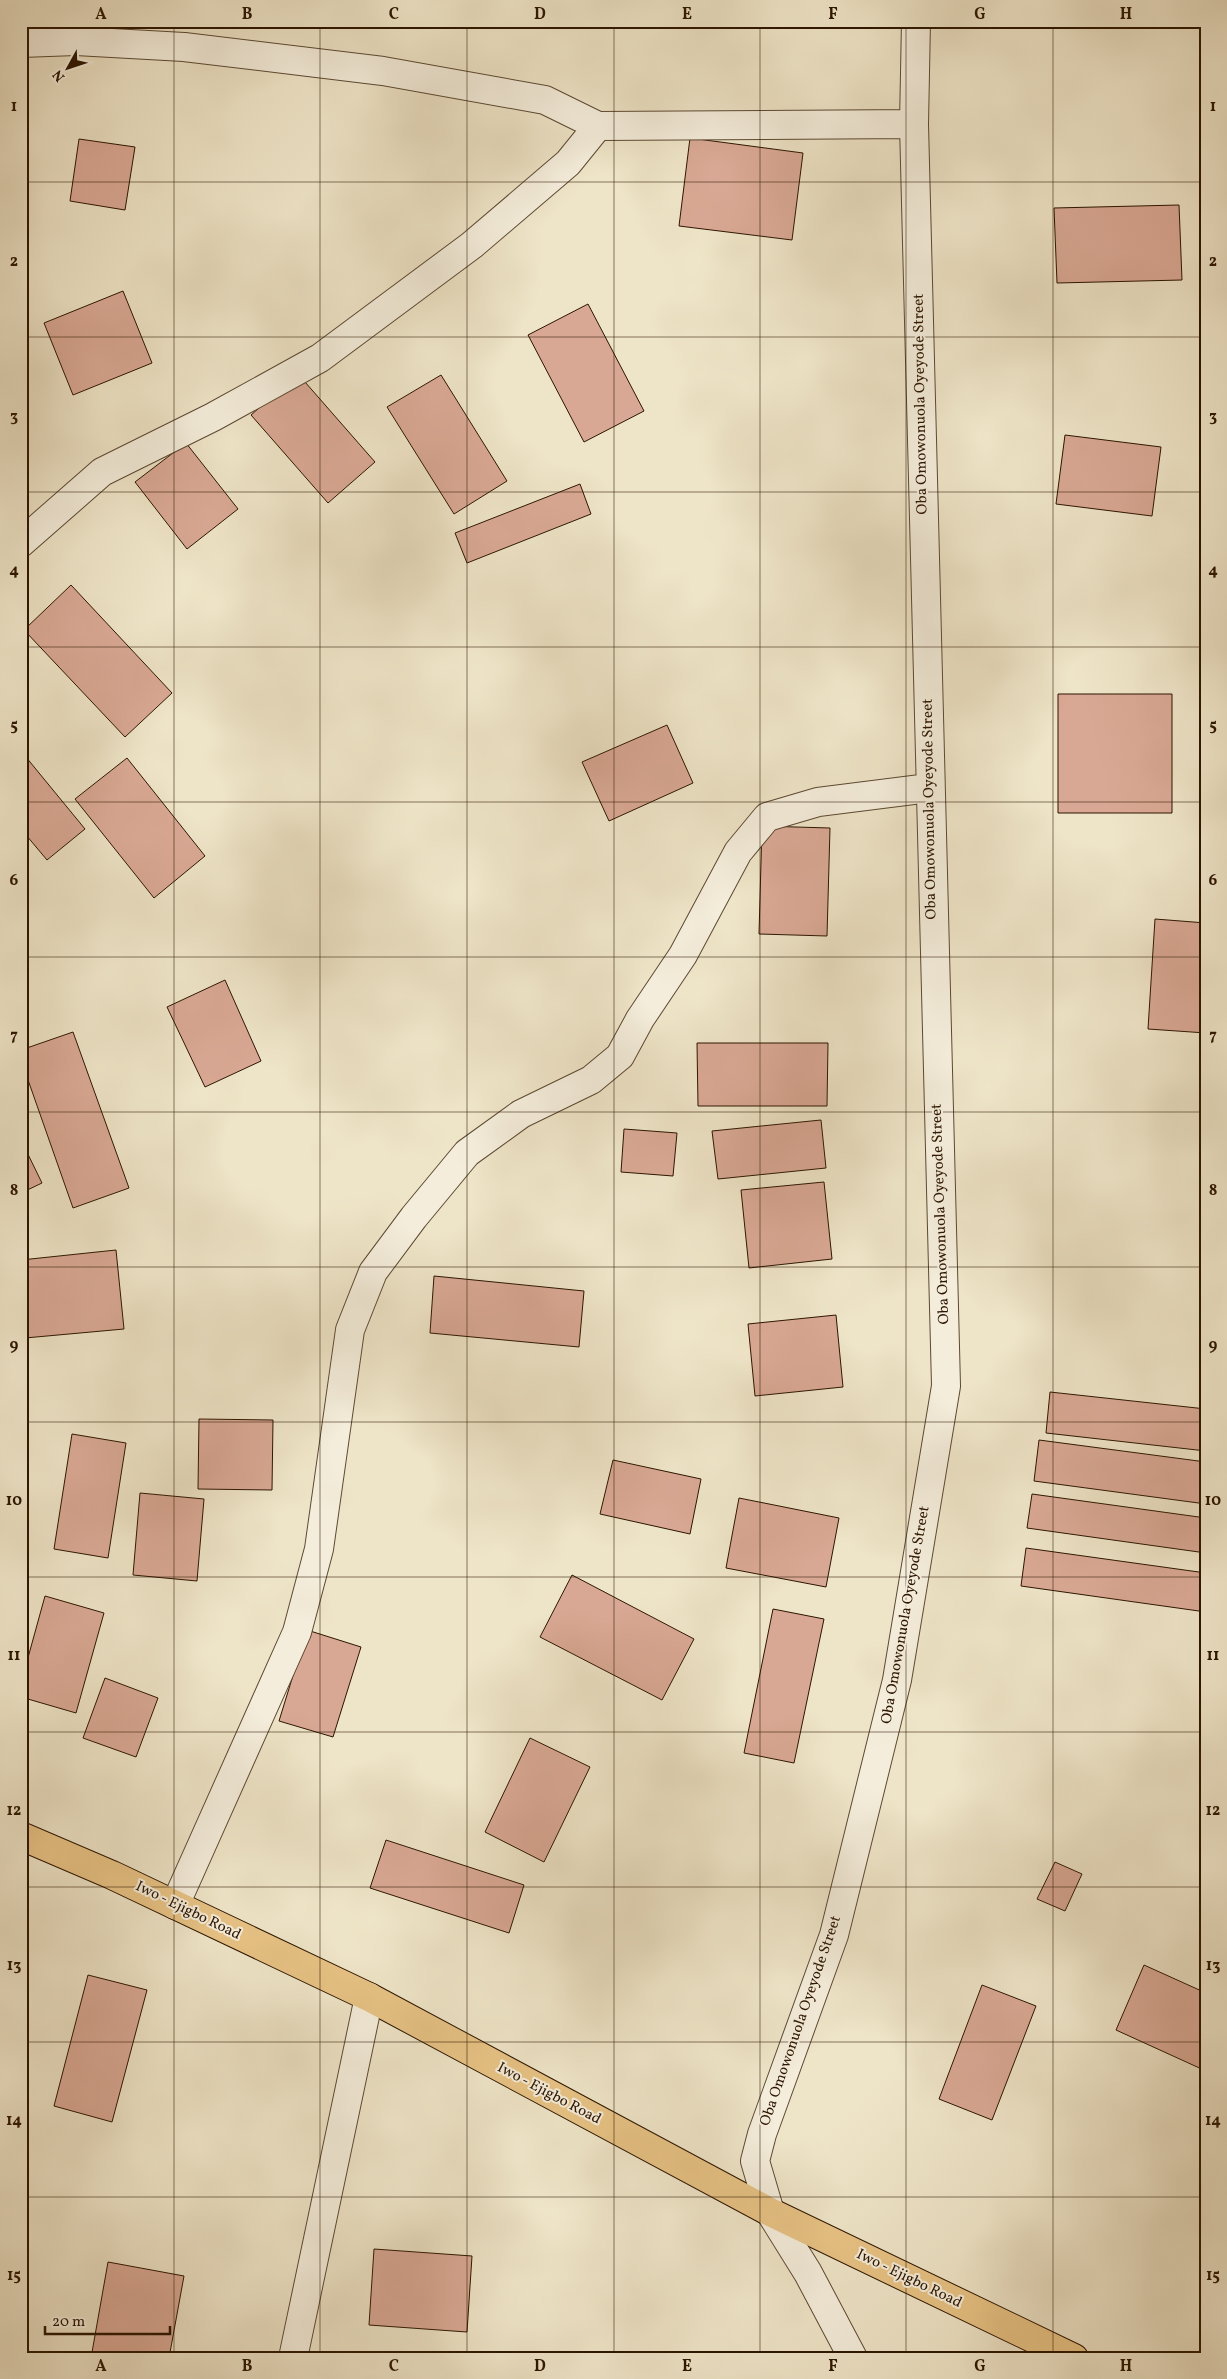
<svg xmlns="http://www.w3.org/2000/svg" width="1227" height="2379" font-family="Vollkorn,serif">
	<rect width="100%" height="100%" fill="#eee4c7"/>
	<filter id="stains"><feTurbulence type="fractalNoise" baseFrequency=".004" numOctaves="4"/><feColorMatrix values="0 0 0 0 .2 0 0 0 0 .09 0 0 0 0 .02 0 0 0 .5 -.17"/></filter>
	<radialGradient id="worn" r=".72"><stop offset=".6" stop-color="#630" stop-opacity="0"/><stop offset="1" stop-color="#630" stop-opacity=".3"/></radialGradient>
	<path fill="#d9a894" stroke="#2c1500" d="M690,138L803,153L792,240L679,226Z
		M79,139L135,147L125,210L70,201Z
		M1179,205L1182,280L1057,283L1054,208Z
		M123,291L152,363L73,395L44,323Z
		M588,304L644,411L584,442L528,335Z
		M298,374L375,462L328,503L251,415Z
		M441,375L507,481L454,514L387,407Z
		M1065,435L1161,447L1152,516L1056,504Z
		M186,443L238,509L187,549L135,482Z
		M580,484L591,514L467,563L455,533Z
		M71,585L172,693L125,737L24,630Z
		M1058,694H1172V813H1058Z
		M667,725L693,783L609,821L582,762Z
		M21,751L85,829L47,860L21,829Z
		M127,758L205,856L154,898L75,799Z
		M762,826L830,828L827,936L759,934Z
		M1155,919L1206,923V1033L1148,1029Z
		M225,980L261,1061L205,1087L167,1007Z
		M73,1032L129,1188L73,1208L21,1060V1050Z
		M697,1043H828L827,1106H698Z
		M821,1120L826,1168L718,1179L712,1131Z
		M624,1129L677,1133L673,1176L621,1172Z
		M21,1140L42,1183L21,1193Z
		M824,1182L832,1259L749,1268L741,1190Z
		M116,1250L124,1329L25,1338L21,1303V1260Z
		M434,1276L584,1291L579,1347L430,1333Z
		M836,1315L843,1387L755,1396L748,1324Z
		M1050,1392L1206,1409V1451L1046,1433Z
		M199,1419L273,1420L272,1490L198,1489Z
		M72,1434L126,1443L108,1558L54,1549Z
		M1039,1440L1206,1462V1504L1034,1481Z
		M613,1460L701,1479L690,1534L600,1514Z
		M140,1493L204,1499L197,1581L133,1575Z
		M1032,1494L1206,1518V1553L1027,1528Z
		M739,1498L839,1518L826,1587L726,1568Z
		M1026,1548L1206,1573V1612L1021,1586Z
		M572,1575L694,1639L662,1700L540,1637Z
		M45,1596L104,1613L76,1713L21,1697V1683Z
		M773,1609L824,1619L794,1763L744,1753Z
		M307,1630L361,1647L333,1737L279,1721Z
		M105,1678L158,1698L136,1757L83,1738Z
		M530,1738L590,1767L544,1862L485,1832Z
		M386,1840L524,1885L509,1933L370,1888Z
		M1055,1862L1082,1874L1065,1911L1037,1899Z
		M1144,1965L1206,1993V2071L1116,2030Z
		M88,1975L147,1990L112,2122L54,2106Z
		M982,1985L1036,2006L992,2120L939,2099Z
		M374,2249L472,2256L467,2332L369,2325Z
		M108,2262L184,2276L169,2358H91Z"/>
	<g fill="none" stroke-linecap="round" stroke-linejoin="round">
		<g stroke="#5c4932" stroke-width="30">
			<path id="minor" d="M21,43L76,41L184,47L383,71L545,100L598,126L914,124
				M21,543L102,472L213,417L320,358L472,245L568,163L598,126
				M175,1905L297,1632L319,1549L350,1330L373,1272L414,1217L467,1153L521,1114L591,1080L620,1056L640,1019L683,955L738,852L767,817L818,802L929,788
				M293,2358L369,1997
				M853,2358L808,2273L770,2212L755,2161L762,2134L834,1935L897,1680L946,1386L914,124L916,21"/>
		</g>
		<g stroke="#2c1500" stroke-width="30">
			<path id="major" d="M21,1836L112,1875L369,1997L770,2212L1074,2358"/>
		</g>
		<use href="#minor" stroke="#f4eddb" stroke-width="28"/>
		<use href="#major" stroke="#e7c284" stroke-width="28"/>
	</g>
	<path fill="none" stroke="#2c1500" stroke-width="1" stroke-opacity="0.55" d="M174,21V2358M320,21V2358M467,21V2358M614,21V2358M760,21V2358M906,21V2358M1053,21V2358M21,182H1206M21,337H1206M21,492H1206M21,647H1206M21,802H1206M21,957H1206M21,1112H1206M21,1267H1206M21,1422H1206M21,1577H1206M21,1732H1206M21,1887H1206M21,2042H1206M21,2197H1206"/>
	<g text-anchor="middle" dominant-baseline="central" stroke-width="4" stroke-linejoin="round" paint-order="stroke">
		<g font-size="15" fill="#2c1500" stroke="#f4eddb">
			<text transform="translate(921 404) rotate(-91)">Oba Omowonuola Oyeyode Street</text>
			<text transform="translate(930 809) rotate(-91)">Oba Omowonuola Oyeyode Street</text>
			<text transform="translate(941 1214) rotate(-92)">Oba Omowonuola Oyeyode Street</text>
			<text transform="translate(906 1615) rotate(-80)">Oba Omowonuola Oyeyode Street</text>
			<text transform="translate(188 1911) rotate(26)">Iwo - Ejigbo Road</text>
			<text transform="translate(801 2021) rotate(-71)">Oba Omowonuola Oyeyode Street</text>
			<text transform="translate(549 2094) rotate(28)">Iwo - Ejigbo Road</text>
			<text transform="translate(909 2279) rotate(26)">Iwo - Ejigbo Road</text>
		</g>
	</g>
	<rect width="1227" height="2379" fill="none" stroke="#eee4c7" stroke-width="55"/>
	<g transform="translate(68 68) rotate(230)" stroke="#f4eddb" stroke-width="4" paint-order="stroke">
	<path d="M0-4L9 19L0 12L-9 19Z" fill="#2c1500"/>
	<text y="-8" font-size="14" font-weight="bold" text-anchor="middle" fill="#2c1500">N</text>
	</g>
	<path d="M45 2326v8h125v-8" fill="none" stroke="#2c1500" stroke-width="2.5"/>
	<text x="52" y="2326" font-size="15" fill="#2c1500" stroke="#f4eddb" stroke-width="4" paint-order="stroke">20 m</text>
	<rect x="28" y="28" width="1172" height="2324" fill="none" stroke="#2c1500" stroke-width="2"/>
	<g font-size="16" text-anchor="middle" font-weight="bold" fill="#2c1500">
		<text x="101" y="19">A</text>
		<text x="247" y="19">B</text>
		<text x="394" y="19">C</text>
		<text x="540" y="19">D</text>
		<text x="687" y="19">E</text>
		<text x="833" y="19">F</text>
		<text x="980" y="19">G</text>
		<text x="1126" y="19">H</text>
		<text x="14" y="111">1</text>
		<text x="1213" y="111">1</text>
		<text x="14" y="266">2</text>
		<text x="1213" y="266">2</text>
		<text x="14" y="421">3</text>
		<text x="1213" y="421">3</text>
		<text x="14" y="575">4</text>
		<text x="1213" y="575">4</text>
		<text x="14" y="730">5</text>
		<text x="1213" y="730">5</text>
		<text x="14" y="885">6</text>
		<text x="1213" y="885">6</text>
		<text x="14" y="1040">7</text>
		<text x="1213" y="1040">7</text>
		<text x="14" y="1195">8</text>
		<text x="1213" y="1195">8</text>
		<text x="14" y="1350">9</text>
		<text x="1213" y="1350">9</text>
		<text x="14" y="1505">10</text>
		<text x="1213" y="1505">10</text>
		<text x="14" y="1660">11</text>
		<text x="1213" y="1660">11</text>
		<text x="14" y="1815">12</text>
		<text x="1213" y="1815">12</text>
		<text x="14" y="1970">13</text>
		<text x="1213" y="1970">13</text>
		<text x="14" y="2125">14</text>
		<text x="1213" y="2125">14</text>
		<text x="14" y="2280">15</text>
		<text x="1213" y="2280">15</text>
		<text x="101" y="2371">A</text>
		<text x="247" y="2371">B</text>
		<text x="394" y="2371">C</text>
		<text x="540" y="2371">D</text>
		<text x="687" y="2371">E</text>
		<text x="833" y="2371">F</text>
		<text x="980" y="2371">G</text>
		<text x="1126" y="2371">H</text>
	</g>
	<rect width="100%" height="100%" filter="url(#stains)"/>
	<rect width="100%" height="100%" fill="url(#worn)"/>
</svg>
